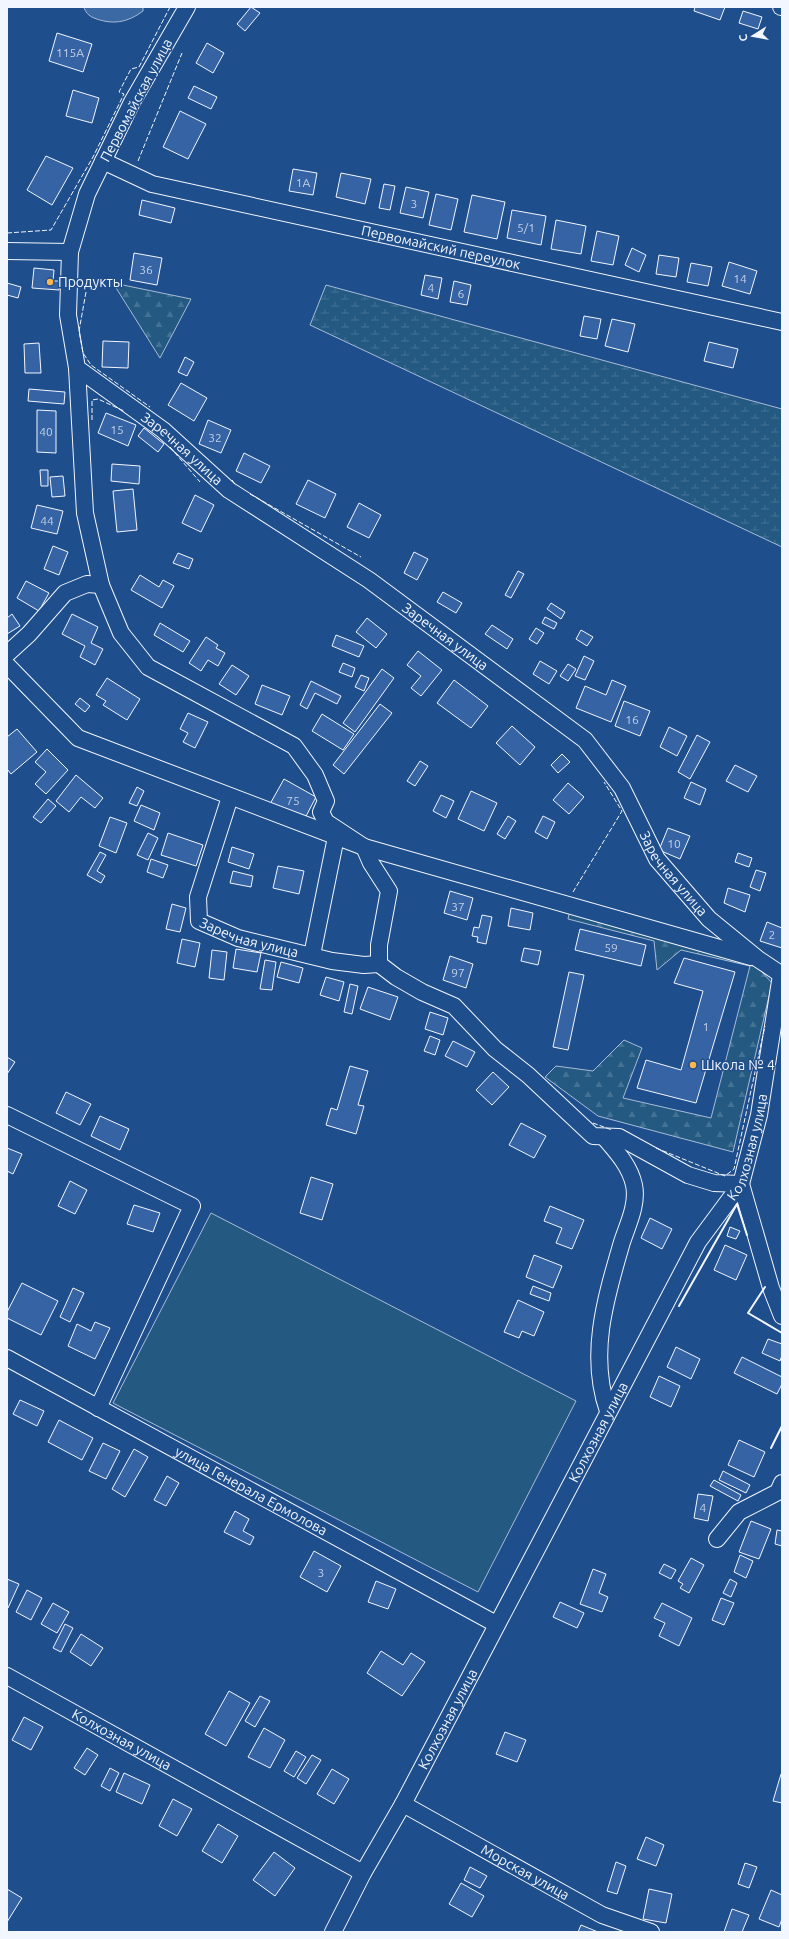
<svg xmlns="http://www.w3.org/2000/svg" width="789" height="1939" font-family="Ubuntu,sans-serif">
	<defs>
		<pattern id="forest-firs" width="22" height="20" patternUnits="userSpaceOnUse"><rect width="22" height="20" fill="#245a82"/><path d="M5 1l3.5 6h-7zM16 11l3.5 6h-7z" fill="#447295"/></pattern>
		<pattern id="wetland-marsh" width="20" height="14" patternUnits="userSpaceOnUse"><rect width="20" height="14" fill="#245a82"/><path d="M1 5h8M5 5V1M11 12h8M15 12V8" fill="none" stroke="#447295"/></pattern>
	</defs>
	<rect width="100%" height="100%" fill="#1f4e8c"/>
	<path fill="url(#forest-firs)" stroke="#a8bbd7" d="M113,283L191,299L160,358Z
		M570,910L753,962L772,983L733,1152L598,1116L545,1077L556,1066L593,1071L624,1040L642,1048L623,1098L711,1118L750,966L681,950L657,970L654,941L568,919Z"/>
	<path fill="url(#wetland-marsh)" stroke="#a8bbd7" d="M326,285L782,409V547L310,325Z"/>
	<path fill="#245a82" stroke="#a8bbd7" d="M211,1213L576,1401L478,1592L113,1403Z"/>
	<path fill="#3b69a3" stroke="#a8bbd7" d="M84,7H143V11C127,23 112,25 94,18C89,16 85,12 84,7Z"/>
	<path fill="#3563a3" stroke="#f2f6ff" d="M251,7L260,13L245,31L237,24Z
		M695,7H725L720,20L694,11Z
		M743,11L762,17L758,29L739,23Z
		M57,33L92,44L83,72L49,61Z
		M207,43L224,53L213,73L196,63Z
		M194,86L217,97L211,109L188,98Z
		M73,90L99,98L92,123L66,116Z
		M180,111L206,124L188,159L163,147Z
		M46,156L73,168L52,205L27,190Z
		M293,169L317,173L313,195L289,191Z
		M341,173L371,179L365,204L336,197Z
		M384,184L395,186L390,210L379,208Z
		M406,187L429,192L423,218L400,213Z
		M436,194L458,199L451,230L429,225Z
		M472,195L505,202L497,239L464,232Z
		M142,200L175,208L171,223L139,215Z
		M512,210L546,216L541,245L507,238Z
		M556,220L586,226L581,254L551,249Z
		M597,231L619,236L613,265L591,261Z
		M632,248L646,255L639,272L625,265Z
		M134,253L162,258L157,285L130,280Z
		M659,255L679,258L676,277L656,274Z
		M729,262L757,271L750,294L722,286Z
		M691,263L712,267L708,286L687,282Z
		M34,268L54,270L53,281H60L59,290L32,288Z
		M425,275L442,278L438,299L421,295Z
		M454,281L471,285L467,305L450,302Z
		M7,283L21,287L18,298L7,295Z
		M584,316L601,319L597,339L580,336Z
		M612,319L635,324L628,352L605,346Z
		M103,341L129,342L128,368L102,367Z
		M709,342L738,349L733,368L704,361Z
		M39,343L41,373H25L24,344Z
		M185,357L194,362L187,376L178,372Z
		M181,383L207,398L194,421L168,405Z
		M29,389L65,392L64,404L28,401Z
		M37,410L56,411V453L37,452Z
		M106,413L136,425L128,446L98,433Z
		M208,420L231,430L221,453L199,444Z
		M144,428L164,444L158,452L138,436Z
		M244,453L270,466L261,483L236,471Z
		M112,464L140,466L139,484L111,481Z
		M40,470H48V486H41Z
		M63,476L65,496L52,497L50,477Z
		M308,480L336,494L325,518L296,504Z
		M133,489L137,530L117,532L113,491Z
		M195,495L214,505L201,532L182,523Z
		M359,503L381,515L369,538L347,527Z
		M37,505L63,511L57,534L31,528Z
		M53,546L68,552L59,575L44,569Z
		M414,552L428,559L417,580L404,573Z
		M178,553L193,559L189,569L173,563Z
		M518,571L524,574L511,598L505,595Z
		M140,575L159,587L163,580L174,586L162,608L131,590Z
		M26,581L49,593L39,611L17,598Z
		M443,592L462,603L456,613L437,602Z
		M551,603L565,612L561,619L547,609Z
		M12,614L20,626L7,634V618Z
		M72,614L98,627L91,643L103,649L95,665L80,657L85,646L62,634Z
		M545,617L557,623L554,629L542,623Z
		M367,618L387,634L376,648L356,632Z
		M160,623L190,641L183,652L154,635Z
		M492,625L513,639L507,649L485,634Z
		M536,628L544,633L537,644L529,639Z
		M581,630L593,637L587,646L576,639Z
		M336,635L364,646L359,657L332,646Z
		M206,637L218,645L216,648L225,653L218,666L208,660L201,671L189,663Z
		M418,651L442,670L421,696L411,688L421,676L407,665Z
		M584,656L594,661L585,680L575,676Z
		M540,661L557,671L549,684L533,674Z
		M343,663L355,668L352,677L339,672Z
		M568,664L576,669L568,681L560,676Z
		M232,665L249,676L236,695L219,684Z
		M382,669L394,678L355,732L343,723Z
		M361,675L369,678L364,691L355,687Z
		M107,678L140,699L127,720L103,705L106,701L96,695Z
		M454,680L488,706L471,728L437,703Z
		M612,680L626,686L611,722L576,708L585,686L606,695Z
		M311,681L341,696L337,704L315,693L307,709L300,705Z
		M262,685L290,696L282,715L255,704Z
		M80,698L90,706L85,712L75,704Z
		M624,701L650,711L640,736L615,726Z
		M380,704L392,713L344,774L333,765Z
		M188,713L208,722L195,748L183,742L188,733L180,729Z
		M322,714L354,734L343,750L312,731Z
		M512,726L535,747L520,765L496,743Z
		M669,727L687,736L677,756L660,747Z
		M17,729L37,752L11,774L7,769V737Z
		M697,735L710,742L690,779L678,772Z
		M47,749L68,770L46,794L35,784L46,772L35,762Z
		M562,754L570,762L558,773L551,765Z
		M420,761L428,766L415,786L407,781Z
		M735,765L757,776L748,792L726,781Z
		M76,775L103,798L95,808L81,797L69,812L56,801Z
		M284,779L316,797L303,822L270,804Z
		M691,782L706,789L700,805L684,798Z
		M568,783L584,797L569,814L553,800Z
		M137,787L144,791L137,806L129,803Z
		M471,791L497,803L484,831L458,819Z
		M441,795L454,801L446,818L433,811Z
		M48,799L56,806L41,823L33,817Z
		M141,805L160,813L154,830L134,821Z
		M508,816L516,821L505,839L497,834Z
		M543,816L555,822L547,839L535,832Z
		M110,817L127,823L116,853L99,846Z
		M668,828L690,836L680,859L659,850Z
		M148,833L158,838L148,860L137,855Z
		M168,833L203,845L196,866L161,855Z
		M232,847L254,854L249,869L228,862Z
		M100,852L106,855L97,871L105,876L101,883L87,875Z
		M738,853L752,858L749,867L735,862Z
		M151,859L168,865L163,878L147,872Z
		M278,866L304,871L299,894L273,888Z
		M756,870L766,873L760,891L750,887Z
		M233,871L253,876L251,887L230,883Z
		M728,888L750,895L745,912L724,903Z
		M450,891L473,898L467,920L444,913Z
		M172,904L186,908L180,932L166,929Z
		M511,908L533,913L530,930L508,926Z
		M482,915L492,917L486,944L477,942L478,937L472,936L474,927L479,928Z
		M767,922L782,928V948L760,941Z
		M580,929L646,945L641,966L575,950Z
		M182,939L200,943L195,967L177,963Z
		M524,948L541,951L538,965L521,961Z
		M236,949L261,953L257,972L233,968Z
		M212,950L227,952L224,980L209,978Z
		M450,956L473,964L466,988L443,980Z
		M684,958L735,972L696,1103L637,1088L646,1060L681,1070L703,991L674,983Z
		M265,960L276,962L272,990L260,989Z
		M281,962L303,968L299,983L277,977Z
		M569,972L584,975L568,1050L553,1047Z
		M326,977L344,982L339,1001L320,995Z
		M350,984L358,986L352,1014L344,1012Z
		M368,987L398,997L390,1020L360,1009Z
		M430,1012L448,1018L443,1035L425,1029Z
		M430,1036L440,1040L435,1055L424,1051Z
		M453,1041L475,1052L467,1067L445,1056Z
		M7,1057L15,1062L7,1074Z
		M350,1066L368,1071L358,1105L364,1106L356,1134L326,1125L331,1108L337,1110Z
		M493,1072L509,1087L492,1105L476,1090Z
		M66,1092L91,1104L80,1125L56,1113Z
		M100,1116L129,1129L120,1150L91,1136Z
		M521,1123L546,1136L534,1158L509,1145Z
		M7,1148L22,1154L13,1174L7,1171Z
		M311,1177L333,1184L322,1220L300,1213Z
		M70,1181L87,1190L75,1214L58,1206Z
		M134,1205L160,1213L153,1232L127,1224Z
		M550,1206L584,1220L572,1249L556,1243L562,1228L544,1221Z
		M650,1218L672,1229L662,1249L641,1238Z
		M730,1227L740,1231L736,1239L727,1236Z
		M725,1245L747,1255L736,1280L714,1270Z
		M534,1255L562,1266L553,1288L526,1277Z
		M22,1283L58,1301L41,1335L7,1318V1312Z
		M533,1286L551,1293L549,1301L530,1294Z
		M73,1288L84,1293L70,1322L60,1317Z
		M518,1300L544,1312L534,1336L522,1331L519,1338L504,1332Z
		M95,1322L110,1328L95,1359L68,1346L77,1324L91,1331Z
		M768,1339L782,1344V1355L780,1361L762,1353Z
		M676,1347L700,1359L691,1379L667,1367Z
		M742,1357L782,1377V1384L777,1394L734,1373Z
		M659,1376L680,1386L671,1407L650,1397Z
		M20,1400L44,1411L37,1426L13,1414Z
		M59,1420L93,1438L82,1460L48,1442Z
		M739,1440L765,1452L754,1477L728,1465Z
		M103,1443L120,1451L106,1479L89,1471Z
		M134,1449L148,1457L125,1497L112,1489Z
		M723,1471L750,1485L746,1493L719,1480Z
		M167,1476L179,1483L166,1506L154,1500Z
		M714,1480L741,1495L738,1501L710,1486Z
		M698,1494L713,1496L708,1521L694,1518Z
		M235,1511L249,1519L243,1531L254,1537L250,1545L224,1532Z
		M751,1521L771,1529L759,1559L739,1552Z
		M777,1530L782,1531V1546L775,1544Z
		M314,1551L341,1566L327,1592L300,1577Z
		M740,1555L753,1561L746,1578L734,1572Z
		M691,1558L704,1565L689,1593L680,1588L683,1584L678,1581Z
		M664,1564L676,1570L671,1579L659,1573Z
		M593,1569L606,1574L599,1593L608,1597L602,1612L580,1604Z
		M7,1579L19,1584L8,1608L7,1607Z
		M730,1579L737,1583L731,1597L723,1593Z
		M376,1581L396,1589L388,1609L368,1602Z
		M27,1590L42,1598L31,1620L16,1612Z
		M721,1598L734,1603L724,1625L712,1620Z
		M560,1602L584,1613L577,1628L553,1617Z
		M53,1603L69,1612L57,1633L41,1624Z
		M662,1603L692,1618L679,1646L659,1636L665,1623L654,1618Z
		M65,1624L73,1628L61,1652L53,1648Z
		M81,1634L103,1648L91,1666L70,1652Z
		M381,1651L403,1665L411,1653L425,1662L402,1696L367,1673Z
		M229,1691L250,1703L226,1746L205,1734Z
		M260,1696L270,1701L255,1727L245,1721Z
		M24,1717L43,1727L31,1750L12,1740Z
		M264,1728L285,1740L270,1768L248,1757Z
		M505,1732L526,1740L517,1762L496,1754Z
		M87,1748L98,1755L85,1775L74,1768Z
		M296,1751L306,1757L294,1777L284,1771Z
		M312,1755L321,1760L306,1784L297,1778Z
		M110,1768L119,1773L110,1791L101,1786Z
		M332,1769L349,1779L334,1804L317,1794Z
		M124,1773L150,1785L142,1804L116,1792Z
		M781,1774L782,1775V1803L773,1801Z
		M173,1799L192,1809L177,1836L159,1826Z
		M218,1824L238,1836L222,1863L202,1851Z
		M646,1837L664,1845L656,1866L637,1859Z
		M274,1852L295,1868L275,1896L253,1880Z
		M616,1862L626,1866L617,1894L607,1891Z
		M745,1863L757,1867L749,1888L738,1884Z
		M470,1867L487,1876L480,1888L464,1880Z
		M461,1883L484,1896L472,1917L449,1904Z
		M7,1889L22,1898L7,1922Z
		M649,1889L672,1894L666,1923L643,1919Z
		M771,1890L782,1895V1919L779,1927L759,1919Z
		M732,1909L749,1915L742,1932H724Z
		M581,1925L598,1932H578Z"/>
	<g fill="none" stroke-linecap="round" stroke-linejoin="round">
		<g stroke="#f2f6ff" stroke-width="18">
			<g id="minor">
				<path id="s1" d="M187,7L132,102L87,194L70,252L68,315L77,368L163,430L229,490L369,580L585,740L622,788L657,859L709,919L758,959L782,975"/>
				<path d="M781,7H782"/>
				<path id="s2" d="M103,161L152,184L782,322"/>
				<path d="M7,251L70,252"/>
				<path d="M77,368L85,513L101,585L121,633L148,667L294,746L315,775L326,801L321,812L326,822L364,847L371,863L389,891L379,945V964L396,977L422,992L454,1006L495,1049L528,1075L593,1136L619,1137L688,1175L714,1183L741,1184L771,1288L782,1316"/>
				<path d="M7,654L29,634L65,593L87,584L101,585"/>
				<path d="M7,665L78,738L364,847L751,957"/>
				<path id="s3" d="M230,797L198,897L199,921L238,938L332,961L364,965L379,964"/>
				<path d="M312,955L336,837"/>
				<path d="M7,1115L192,1206L98,1408"/>
				<path d="M604,1137C616,1151 630,1166 634,1185C638,1204 628,1224 622,1242C606,1297 588,1354 608,1411"/>
				<path id="s4" d="M7,1358L496,1624"/>
				<path d="M717,1539L739,1512L778,1492L782,1483"/>
				<path id="s5" d="M7,1676L363,1873"/>
				<path id="s6" d="M403,1804L602,1915L651,1932"/>
				<path id="s7" d="M333,1932L363,1873L403,1804L698,1242L741,1184L759,1115L781,975"/>
			</g>
		</g>
		<use href="#minor" stroke="#1f4e8c" stroke-width="16"/>
		<path stroke="#f2f6ff" stroke-width="1" stroke-dasharray="5 2" stroke-linecap="butt" d="M138,161L182,53
			M7,233L51,230L93,157L124,94L119,92L131,69L139,67L170,7
			M86,292L79,331L83,353L91,365L150,407
			M92,420V400L98,399L124,411
			M170,447L200,482
			M232,480L236,486
			M250,494L361,557
			M573,892L622,811L604,782
			M593,1123L612,1130
			M656,1148L725,1176L734,1169L765,1026"/>
		<path stroke="#f2f6ff" stroke-width="2" d="M765,1287L748,1313L782,1333
			M679,1306L737,1204L747,1235
			M771,1448L782,1426"/>
	</g>
	<g fill="#ffb74d" stroke="#1f4e8c" stroke-width="1.5">
		<circle cx="50" cy="282" r="4"/>
		<circle cx="693" cy="1065" r="4"/>
	</g>
	<g text-anchor="middle" dominant-baseline="central" stroke-width="3" stroke-linejoin="round" paint-order="stroke">
		<g font-size="12" fill="#c3d1e8">
			<text x="70" y="52">115А</text>
			<text x="303" y="182">1А</text>
			<text x="414" y="203">3</text>
			<text x="526" y="227">5/1</text>
			<text x="146" y="269">36</text>
			<text x="740" y="278">14</text>
			<text x="431" y="287">4</text>
			<text x="461" y="293">6</text>
			<text x="117" y="429">15</text>
			<text x="46" y="431">40</text>
			<text x="215" y="437">32</text>
			<text x="47" y="520">44</text>
			<text x="632" y="719">16</text>
			<text x="293" y="800">75</text>
			<text x="674" y="843">10</text>
			<text x="458" y="906">37</text>
			<text x="772" y="934">2</text>
			<text x="611" y="947">59</text>
			<text x="458" y="972">97</text>
			<text x="706" y="1026">1</text>
			<text x="703" y="1507">4</text>
			<text x="321" y="1572">3</text>
		</g>
		<g font-size="14" fill="#f2f6ff" stroke="#1f4e8c">
			<text transform="translate(136 100) rotate(-62)">Первомайская улица</text>
			<text stroke="none"><textPath href="#s2" startOffset="350">Первомайский переулок</textPath></text>
			<text stroke="none"><textPath href="#s1" startOffset="522">Заречная улица</textPath></text>
			<text stroke="none"><textPath href="#s1" startOffset="846">Заречная улица</textPath></text>
			<text stroke="none"><textPath href="#s1" startOffset="1181">Заречная улица</textPath></text>
			<text stroke="none"><textPath href="#s3" startOffset="182">Заречная улица</textPath></text>
			<text stroke="none"><textPath href="#s7" startOffset="890">Колхозная улица</textPath></text>
			<text stroke="none"><textPath href="#s7" startOffset="566">Колхозная улица</textPath></text>
			<text stroke="none"><textPath href="#s4" startOffset="278">улица Генерала Ермолова</textPath></text>
			<text stroke="none"><textPath href="#s7" startOffset="242">Колхозная улица</textPath></text>
			<text stroke="none"><textPath href="#s5" startOffset="131">Колхозная улица</textPath></text>
			<text stroke="none"><textPath href="#s6" startOffset="140">Морская улица</textPath></text>
		</g>
		<g font-size="14" fill="#f2f6ff" stroke="#1f4e8c" text-anchor="start">
			<text x="58" y="282">Продукты</text>
			<text x="701" y="1065">Школа № 4</text>
		</g>
	</g>
	<rect width="789" height="1939" fill="none" stroke="#f2f6ff" stroke-width="16"/>
	<g transform="translate(753 36) rotate(259)" stroke="#1f4e8c" stroke-width="3" paint-order="stroke">
	<path d="M0-3L7 15L0 10L-7 15Z" fill="#f2f6ff"/>
	<text y="-6" font-size="11" font-weight="bold" text-anchor="middle" fill="#f2f6ff">С</text>
	</g>
</svg>
